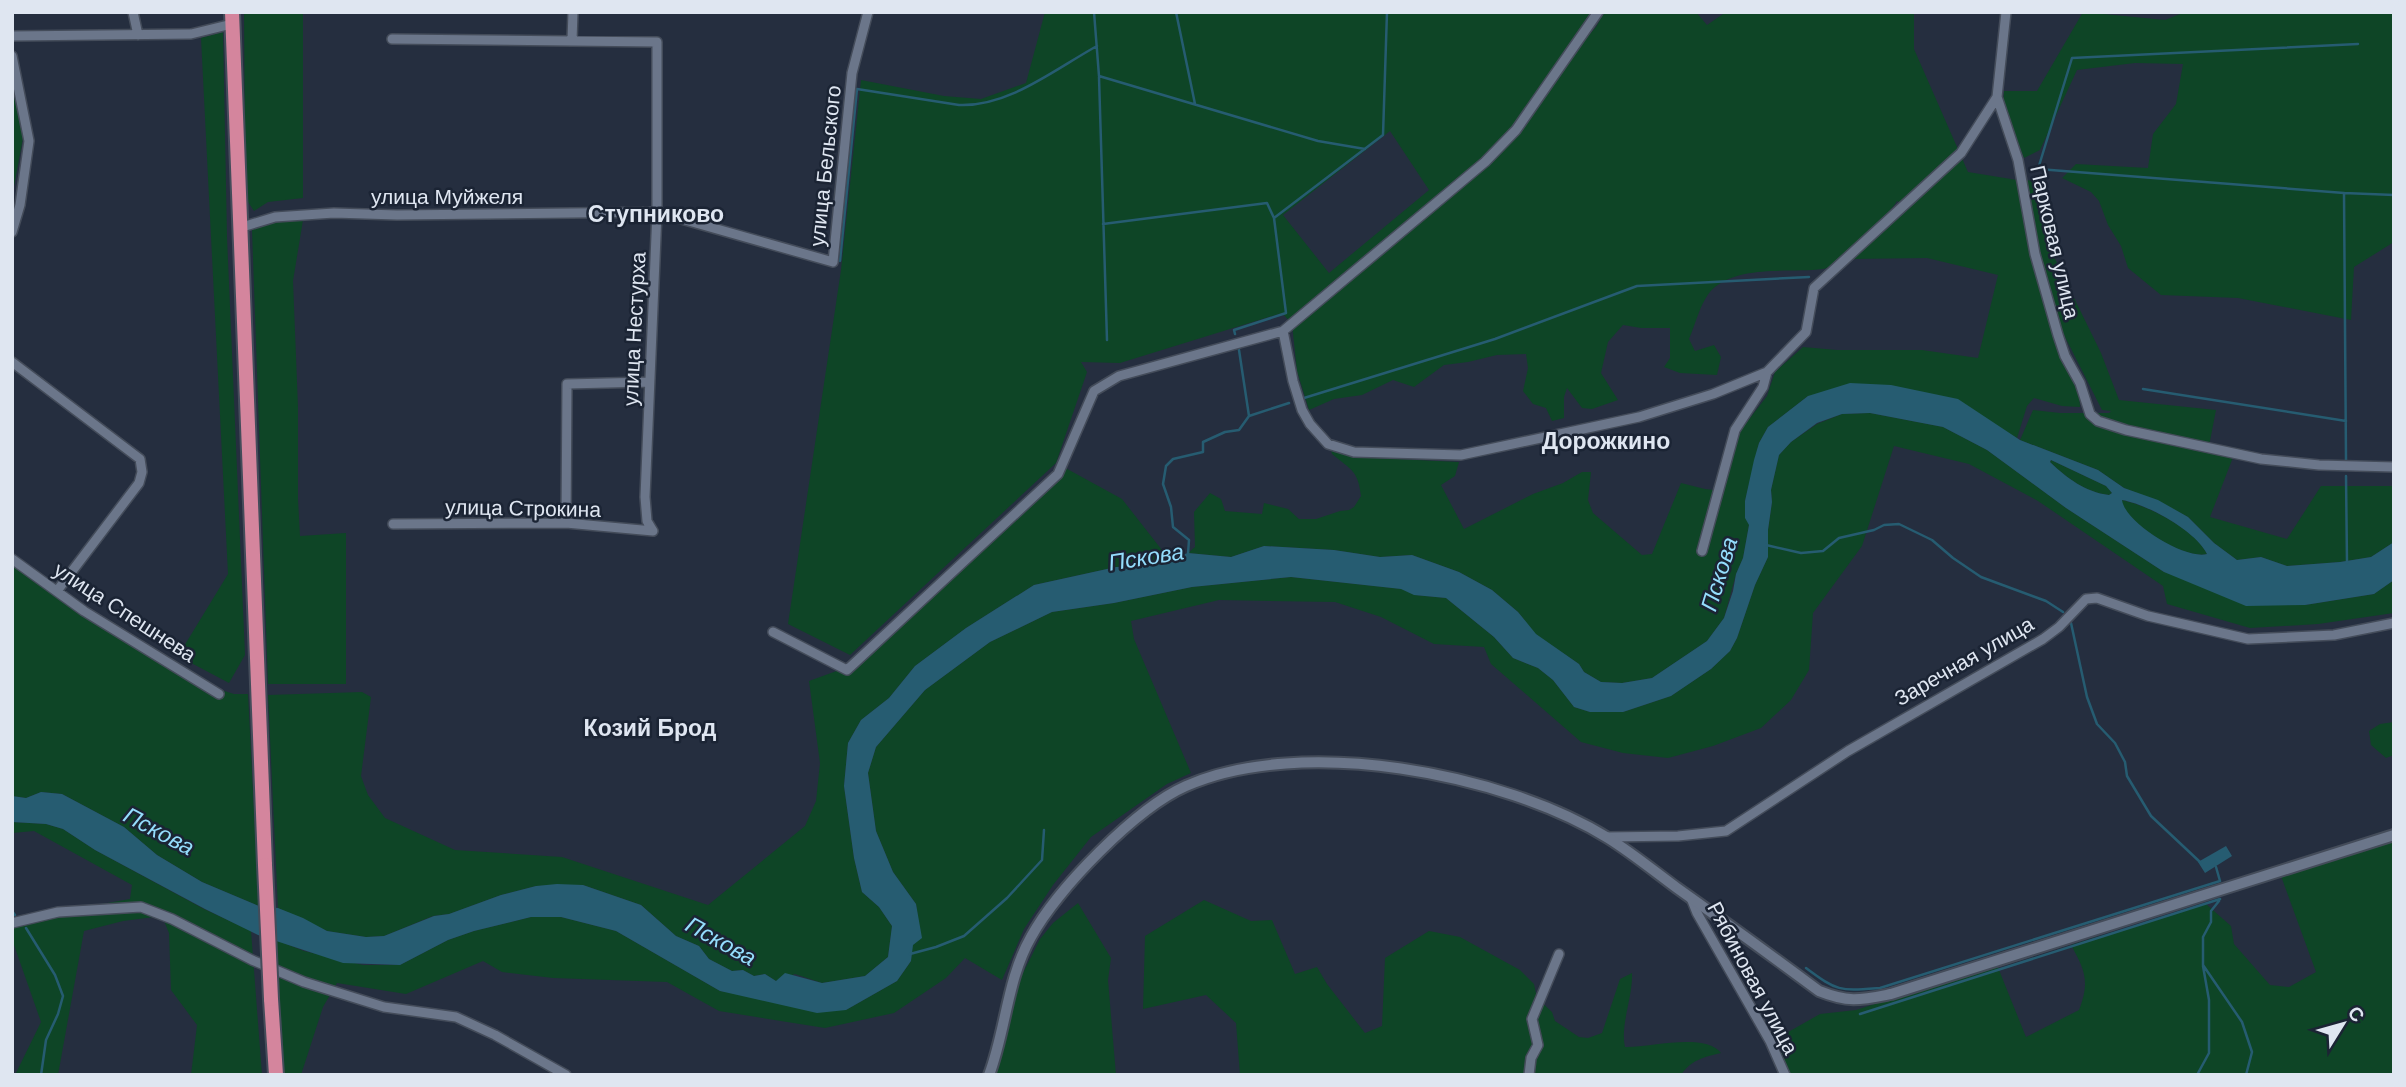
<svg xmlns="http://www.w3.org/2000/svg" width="2406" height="1087" font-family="Arial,sans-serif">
	<rect width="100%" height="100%" fill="#252e3f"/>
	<path fill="#0e4526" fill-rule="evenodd" d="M244,12H303V198L268,202L254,211L248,202L245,144Z
		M1045,12H1591L1575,35V51L1596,27L1605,12H1696L1707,25L1726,12H1914V49L1968,172L2017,180L2028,239L2058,343L2079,390L2080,407L2062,406L2034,398L2027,406L2017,438L2007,432L1808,396L1768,427L1759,443L1745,501L1749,525L1743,558L1736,574L1724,618L1707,641L1652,678L1622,683L1601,682L1584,672L1579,664L1535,634L1518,612L1492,590L1459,572L1412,555L1380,557L1334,550L1264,546L1231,557L1188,553L1195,547L1194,512L1210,493L1221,499L1225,511L1262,514L1264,503L1288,509L1299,519H1316L1340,511L1349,510L1354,507L1361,496C1358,470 1351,470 1332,454L1331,450L1353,457L1459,462L1455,476L1441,485L1464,529L1533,494L1563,483L1582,472H1591L1588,500L1593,513L1642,555L1652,554L1681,483L1705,489L1722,491L1740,431L1767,396L1775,372L1803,347L1837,350H1922L1978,358L1998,275L1927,258L1851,259L1909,207L1897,201C1888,216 1839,267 1823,269C1790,273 1742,265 1715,287C1701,298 1696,324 1689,339L1695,351L1714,345L1721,357L1717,375L1680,373L1664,367L1670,358V328H1641L1623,325L1608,342L1601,373L1618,400L1592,409L1582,408L1567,388L1564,397V418L1552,421L1546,408L1533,404L1523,391L1528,368L1526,354L1497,355L1468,362L1444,365L1414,387L1393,380L1362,395L1334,399L1309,410L1297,371L1292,324L1282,313L1120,363L1081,362L1087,372L1056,463L850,655L788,624L841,270L861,80L944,96L981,99L1026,83ZM1390,131L1429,190L1329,273L1283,215Z
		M2083,12L2165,20L2185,12H2394V242L2354,267L2351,320L2238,298L2161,295L2128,268L2121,246L2108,225L2099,201L2091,192L2062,178L2076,164L2148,168L2153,134L2176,104L2183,64L2135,63L2077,70L2040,150L2024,158L2003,106L2004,91H2037Z
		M223,32L227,237L245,655L229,683L178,656L228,574L201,38Z
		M12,87L23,138L12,197Z
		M2024,180L2037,181L2055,259L2101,353L2119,400L2216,410L2209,446L2235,452L2210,517L2287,539L2321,486H2394V542L2371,557L2340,562L2287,566L2261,557L2237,560L2214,543L2188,517L2158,501L2124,488L2098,470L2020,440L2033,410L2060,413H2109L2111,411L2102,410L2062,331L2039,249Z
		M303,220L293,281L298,407V499L300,536L346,533V684H268L252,230L275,221Z
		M1870,413L1943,427L1987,450L2066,508L2164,572L2305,605L2374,594L2394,580V613L2318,624L2250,628L2167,604L2163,586L2038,501L1969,464L1894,446L1862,546L1813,613L1809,670L1791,700L1761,728L1713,746L1668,758L1623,753L1581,742L1491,664L1484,647L1434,644L1381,617L1335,602L1219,600L1131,621L1134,639L1191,773L1167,784L1091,837L1053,885L1024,929L1002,980L965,958L946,978L894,1013L825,1028L719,1011L667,982L553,978L502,972L483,961L406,994L337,983L323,1007L301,1075H282L276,940L304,951L363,965H400L448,940L474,931L531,917H561L616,931L720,991L846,1010L897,981L911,961L912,945L921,938L916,904L893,872L876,831L868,773L876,747L925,690L990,642L1052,612L1114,603L1192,587L1291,577L1402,589L1415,595L1446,598L1494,637L1513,658L1538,668L1553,680L1574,707L1590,712H1623L1671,696L1711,669L1730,651L1737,638L1755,585L1768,557V530L1772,502L1771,490L1779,455L1791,442L1817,424L1842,414Z
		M2051,460L2106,486L2112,493L2109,495C2085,492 2067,478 2050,462Z
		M1060,465L1122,499L1169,559L1148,566L1116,567L1034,585L966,628L915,666L889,698L861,720L848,743L844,786L854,858L862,892L879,907L892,926L888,957L865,976L822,983L795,974L776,981L765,974L754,976L743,970L732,971L709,959L699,946L676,936L641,905L583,885L536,886L501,895L449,914L433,916L384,936L366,937L327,931L278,908L268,695L362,692L371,697L361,776L368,795L385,818L455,850L562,857L708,905L805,826L816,801L820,763L809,681L853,665L1057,472Z
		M2121,500C2146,504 2197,531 2207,554C2184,560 2125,523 2121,500Z
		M12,561L173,664L221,690L234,694H248L259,906L202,882L157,855L124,827L62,794L41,792L26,798L12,796Z
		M2394,722V755L2386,758L2371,745L2369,731L2380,724Z
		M12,822L46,824L63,829L95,850L204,909L251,931L262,1075H191L197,1025L171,990L169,933L162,916L123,921L84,931L58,1075H15L41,1022L14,945L12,920L130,899L132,885L34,831L12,833Z
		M2394,841V1075H1788L1774,1040L1820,1014L1856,1010L1997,965L2026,1037L2079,1010C2090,982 2085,970 2071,945L2206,904L2231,926L2234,944L2270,985L2289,987L2316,972L2281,876Z
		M1204,900L1251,921L1272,920L1295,974L1317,967L1327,984L1365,1033L1382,1026L1385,958L1429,931L1460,937L1520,970L1534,984L1537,998L1552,1012L1555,1021L1579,1037L1588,1038L1602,1033L1620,979L1632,973C1633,997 1620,1025 1625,1047C1648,1048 1705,1032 1721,1053C1704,1057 1691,1060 1681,1075H1240L1236,1023L1206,995L1143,1009L1145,936Z
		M1078,903L1111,958L1108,980L1116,1075H994L1021,977L1040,939L1053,923Z"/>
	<path fill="#265c71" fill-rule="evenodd" d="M1850,383L1891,385L1958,399L2020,440L2098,470L2124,488L2158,500L2188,517L2214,543L2237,560L2261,557L2287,566L2340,562L2371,557L2394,542V580L2374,594L2305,605L2246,606L2164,572L2066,508L1987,450L1943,427L1870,413L1842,414L1817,423L1791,442L1779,455L1771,490L1772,502L1768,530V557L1755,585L1737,638L1730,651L1711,669L1671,696L1623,712H1590L1574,707L1553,680L1538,668L1513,658L1494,637L1446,598L1414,595L1401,589L1291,577L1192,587L1114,603L1052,612L990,642L925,690L876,747L868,773L876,831L893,872L916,904L922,938L913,945L911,961L897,981L846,1010L817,1013L720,991L616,931L561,917H531L474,931L448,940L400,965L343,963L258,935L205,909L95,850L63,829L46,824L12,822V796L26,798L41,792L62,794L124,827L157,855L202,882L259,906L278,908L303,918L327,931L366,937L384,936L434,916L449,914L501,895L536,886L557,884L583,885L641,905L676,936L699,946L709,959L732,971L743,970L754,976L765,974L776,981L785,973L822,983L865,976L888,957L892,926L879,907L862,892L854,858L844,786L848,743L861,720L889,698L915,666L966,628L1034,585L1116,567L1148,566L1188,553L1231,557L1264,546L1334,550L1380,557L1412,555L1459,572L1492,590L1518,612L1536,634L1579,664L1584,672L1601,682L1622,683L1652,678L1707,641L1724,618L1733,591L1736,574L1743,558L1749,525L1745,518V501L1754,460L1759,443L1768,427L1808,396ZM2051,460L2106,486L2112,493L2109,495C2085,492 2067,478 2050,462ZM2122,500C2147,504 2196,531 2207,554C2185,560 2125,523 2122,500Z
		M2226,846L2232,856L2205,873L2198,862Z"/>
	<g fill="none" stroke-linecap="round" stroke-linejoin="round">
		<path stroke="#265c71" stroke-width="2.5" d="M1094,12L1099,76L1318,141L1365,149
			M1176,12L1195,104
			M1099,77L1107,340
			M2344,193L2038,169L2072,58L2358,44
			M1103,224L1267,203L1274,218
			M840,261L857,89L959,105C1009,107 1055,69 1097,46
			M1235,334L1234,330L1286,313L1274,218L1383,135L1387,12
			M2143,389L2346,421
			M1304,398L1495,339L1637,286L1809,277
			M1249,416L1289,403
			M2346,460L2344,193L2394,195
			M2346,476L2347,563
			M1766,545L1801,553L1823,551L1839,538L1874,530L1884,525L1899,524L1932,540L1953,558L1981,577L2046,601L2063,612
			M1188,554L1189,540L1173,527L1171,507L1163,484L1166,466L1173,459L1203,452V442L1225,432L1239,430L1249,416L1239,350
			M2071,623L2087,697L2097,724L2115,743L2125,762L2127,776L2151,816L2200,862
			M2219,901L2211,911V922L2203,937V965L2242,1022L2252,1052L2246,1075
			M12,911L15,915
			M26,928L55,975L63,996L58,1014L46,1040L41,1075
			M910,954L936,947L964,936L1007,898L1042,860L1044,830
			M1806,968C1838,992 1840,991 1880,988L2220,881L2216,867
			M1860,1014L2220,899
			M2197,1075L2209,1053V1000L2203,966"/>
		<g stroke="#444c5a" stroke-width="12">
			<path id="minor" d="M133,12L138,35
				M2006,12L1997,97L2018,160L2035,254L2058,335L2065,356L2080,383L2090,414L2098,421L2126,430L2261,459L2319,465L2394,467
				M12,36L191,34L232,24
				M392,39L657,42V212L645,497L647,521L653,531
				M572,40L573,12
				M12,56L29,141L20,205L12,232
				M239,228L275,217L334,213L397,215L657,212L833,262L852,73L868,12
				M1283,331L1293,381L1302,410L1310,424L1328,444L1354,452L1461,455L1639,417L1713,394L1767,372L1806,332L1814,288L1961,153L1997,97
				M12,362L140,459L142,472L139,483L57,591
				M566,523L567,384L648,382
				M393,524L566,523L653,531
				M1702,551L1735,430L1763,387L1767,372
				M12,559L84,611L219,694
				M773,632L847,670L1058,474L1094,391L1119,376L1283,331L1485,162L1516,130L1598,12
				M1607,837L1678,836L1726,831L1848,751L2043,639L2059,627L2086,599L2097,598L2148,616L2248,639L2334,635L2394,623
				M1691,898L1697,913L1770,1041L1785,1075
				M12,923L58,912L141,907L172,919L252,960L304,982L384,1007L456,1017L495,1035L566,1075
				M1529,1075L1531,1058L1538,1045L1532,1019L1559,954"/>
		</g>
		<g stroke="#444c5a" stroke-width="14">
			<path id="tertiary" d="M989,1075C1006,1030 1007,979 1031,937C1057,889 1136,808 1186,786C1301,735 1503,773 1608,838C1632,853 1654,871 1677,888C1725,922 1772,956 1819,991C1849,1003 1860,1000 1891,994L2394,835"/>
		</g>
		<g stroke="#444c5a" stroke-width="18">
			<path id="trunk" d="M232,12L265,865
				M271,999L276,1075"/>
		</g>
		<use href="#minor" stroke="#6b768a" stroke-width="9"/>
		<use href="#tertiary" stroke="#6b768a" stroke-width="10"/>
		<use href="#trunk" stroke="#d4859d" stroke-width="14"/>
		<g stroke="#444c5a" stroke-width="18" stroke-linecap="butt">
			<path id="trunk-bridge" d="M265,865L271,999"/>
		</g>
		<use href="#trunk-bridge" stroke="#d4859d" stroke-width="14"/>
	</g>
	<g text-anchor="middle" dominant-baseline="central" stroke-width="5" stroke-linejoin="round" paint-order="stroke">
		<g font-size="21" fill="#dfe6f1" stroke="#1b2434">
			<text transform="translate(825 166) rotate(-84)">улица Бельского</text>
			<text x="447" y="196">улица Муйжеля</text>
			<text transform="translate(2055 242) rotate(77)">Парковая улица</text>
			<text transform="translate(634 329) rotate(-87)">улица Нестурха</text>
			<text transform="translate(523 508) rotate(1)">улица Строкина</text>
			<text transform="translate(125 612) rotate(33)">улица Спешнева</text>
			<text transform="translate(1964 661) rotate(-30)">Заречная улица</text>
			<text transform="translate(1753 978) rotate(62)">Рябиновая улица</text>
		</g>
		<g font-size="23" font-weight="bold" fill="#dfe6f1" stroke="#1b2434">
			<text x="656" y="214">Ступниково</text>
			<text x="1606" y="441">Дорожкино</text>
			<text x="650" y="728">Козий Брод</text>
		</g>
		<g font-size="23" font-style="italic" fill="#94ddfc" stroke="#1b2434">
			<text transform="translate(1146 557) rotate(-9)">Пскова</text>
			<text transform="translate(1719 574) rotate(-73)">Пскова</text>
			<text transform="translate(159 831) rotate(28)">Пскова</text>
			<text transform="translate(721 941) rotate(29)">Пскова</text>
		</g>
	</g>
	<rect width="2406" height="1087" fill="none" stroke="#dfe6f1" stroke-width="28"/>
	<g transform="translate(2343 1024) rotate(53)" stroke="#1b2434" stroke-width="5" paint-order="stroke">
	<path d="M0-5L12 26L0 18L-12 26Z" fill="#dfe6f1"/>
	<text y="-10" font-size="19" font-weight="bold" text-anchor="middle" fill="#dfe6f1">С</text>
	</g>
</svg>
